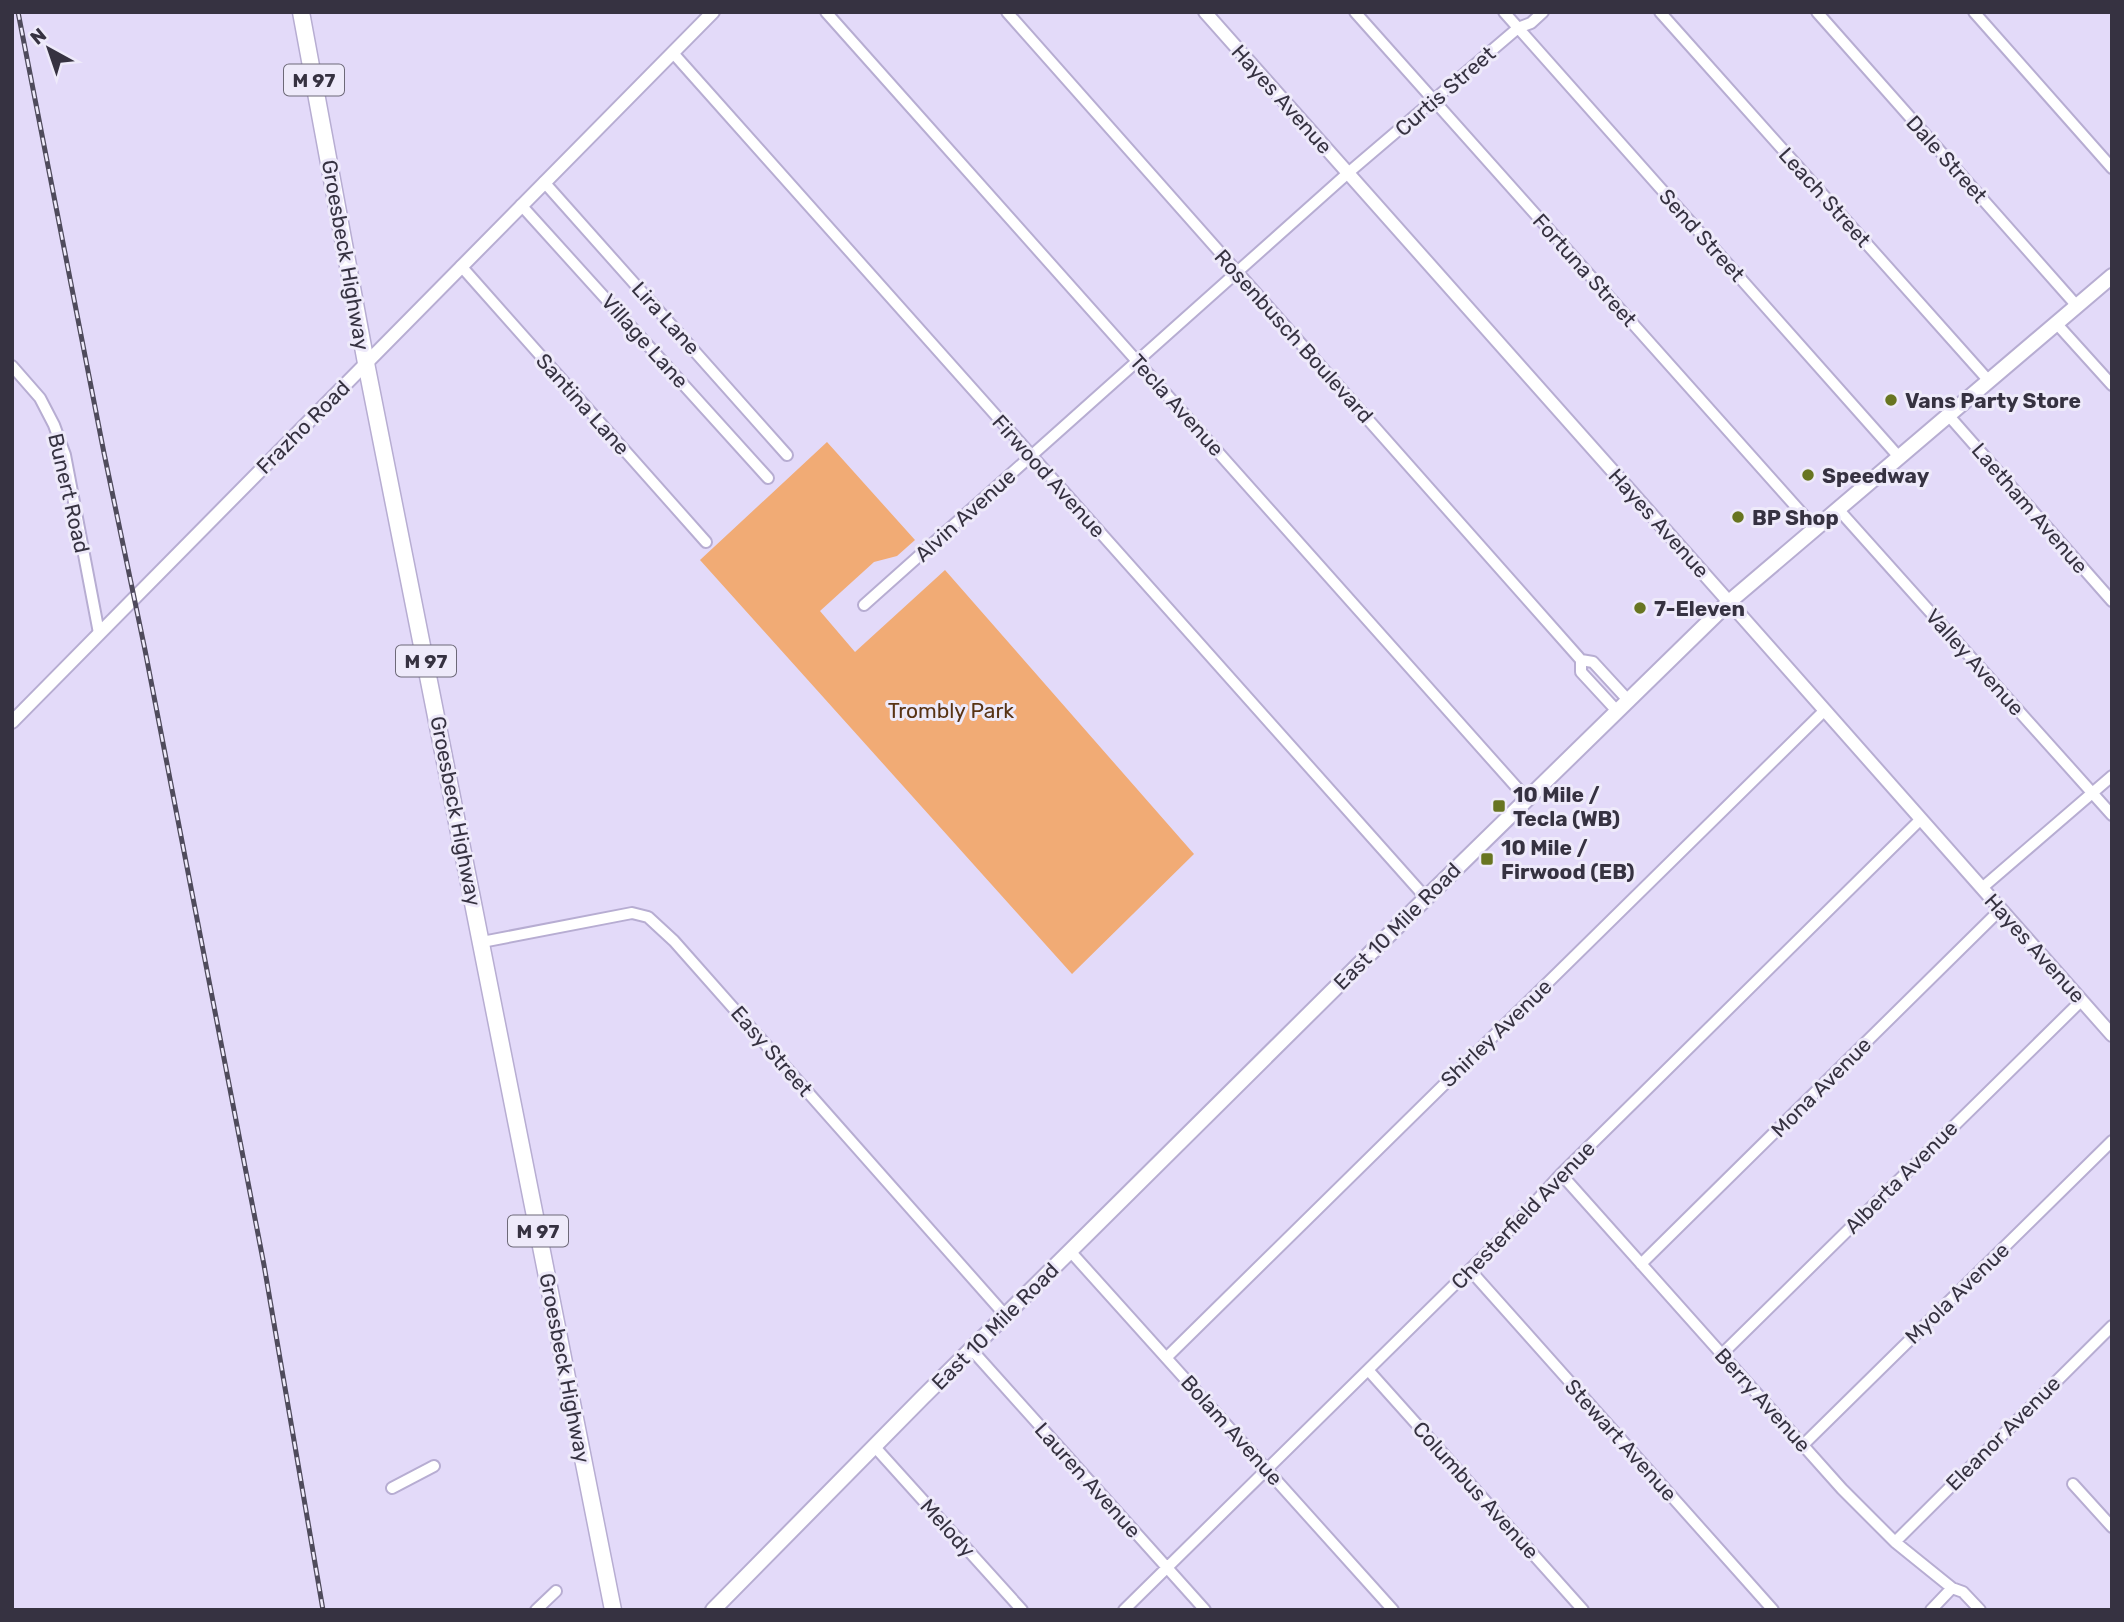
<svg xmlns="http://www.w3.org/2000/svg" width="2124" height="1622" font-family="Rubik,sans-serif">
	<rect width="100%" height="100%" fill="#e3daf9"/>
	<path fill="#f1ab75" d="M827,442L915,540L897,556L874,562L820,611L855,652L945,570L1194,854L1072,974L700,560Z"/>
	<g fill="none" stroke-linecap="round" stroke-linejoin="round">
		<g stroke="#b7add2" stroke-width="14">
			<path id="minor" d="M826,12L1527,799
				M1007,12L1581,660
				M1355,12L1815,528
				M1504,12L1899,457
				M1660,12L1989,381
				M1817,12L2077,306
				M1974,12L2112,168
				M673,53L1426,898
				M544,182L787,455
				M521,205L768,478
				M461,266L706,542
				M2056,323L2112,385
				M12,366L40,398L54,425L65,455L99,633
				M1949,416L2112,601
				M1838,509L2112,815
				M864,605L1348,173L1518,28L1531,23L1543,12
				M1617,711L1581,672V660L1593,662L1628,700
				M1982,888L2112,776
				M482,942L632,913L648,917L674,941L1005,1315
				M1561,1174L1842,1489L1895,1542L1952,1588L1963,1592L1980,1610
				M1070,1251L1393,1610
				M1641,1264L2001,909
				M1470,1270L1773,1610
				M971,1349L1205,1610
				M1721,1355L2081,1001
				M1167,1357L1825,710
				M1369,1371L1583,1610
				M1803,1445L2112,1141
				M874,1446L1022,1610
				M2073,1484L2112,1527
				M392,1488L434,1466
				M1895,1542L2112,1326
				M536,1610L556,1591
				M1124,1610L1506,1234L1561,1174L1921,819
				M1931,1610L1952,1588"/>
		</g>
		<g stroke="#b7add2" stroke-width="16">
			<path id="tertiary" d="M1205,12L1729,602L2112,1035
				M12,722L713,12"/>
		</g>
		<g stroke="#b7add2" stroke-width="18">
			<path id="secondary" d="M713,1610L922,1398L1426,898L1729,602L2112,276"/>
		</g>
		<g stroke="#b7add2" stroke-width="19">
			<path id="primary" d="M301,12L366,363L613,1610"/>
		</g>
		<use href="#minor" stroke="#fff" stroke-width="10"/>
		<use href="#tertiary" stroke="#fff" stroke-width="12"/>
		<use href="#secondary" stroke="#fff" stroke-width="14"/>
		<use href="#primary" stroke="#fff" stroke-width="16"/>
		<g stroke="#4f4b5c" stroke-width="5">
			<path id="rail" d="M18,12L104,453L145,650L264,1265L323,1610"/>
		</g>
		<use href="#rail" stroke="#eeeafa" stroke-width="2.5" stroke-dasharray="8" stroke-linecap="butt"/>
	</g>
	<g fill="#687521" stroke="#eeeafa" stroke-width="2.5">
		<circle cx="1891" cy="400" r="7"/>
		<circle cx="1808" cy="475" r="7"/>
		<circle cx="1738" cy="517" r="7"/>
		<circle cx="1640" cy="608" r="7"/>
		<rect x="1492" y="799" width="14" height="14" rx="3.5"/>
		<rect x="1480" y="852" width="14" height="14" rx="3.5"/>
	</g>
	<g text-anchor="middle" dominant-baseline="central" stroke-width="6" stroke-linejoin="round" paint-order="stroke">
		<g fill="#eeeafa" stroke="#6d6978" stroke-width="2">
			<rect x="284" y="64.5" width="60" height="31" rx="5"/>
			<rect x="396" y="645.5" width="60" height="31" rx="5"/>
			<rect x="508" y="1215.5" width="60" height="31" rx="5"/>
		</g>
		<g font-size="19" font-weight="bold" fill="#363241">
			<text x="314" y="80">M 97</text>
			<text x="426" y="661">M 97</text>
			<text x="538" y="1231">M 97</text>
		</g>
		<g font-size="21" fill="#363241" stroke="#eeeafa">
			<text transform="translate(1445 91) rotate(-41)">Curtis Street</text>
			<text transform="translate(1282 99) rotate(48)">Hayes Avenue</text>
			<text transform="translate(1947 159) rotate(48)">Dale Street</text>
			<text transform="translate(1825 197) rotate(48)">Leach Street</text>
			<text transform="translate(1702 235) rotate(48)">Send Street</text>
			<text transform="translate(346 255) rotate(80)">Groesbeck Highway</text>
			<text transform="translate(1585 270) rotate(48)">Fortuna Street</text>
			<text transform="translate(666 318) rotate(48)">Lira Lane</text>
			<text transform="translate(1294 336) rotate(48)">Rosenbusch Boulevard</text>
			<text transform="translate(645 341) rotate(48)">Village Lane</text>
			<text transform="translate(583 404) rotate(48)">Santina Lane</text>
			<text transform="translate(1177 405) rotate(48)">Tecla Avenue</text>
			<text transform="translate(303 427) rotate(-45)">Frazho Road</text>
			<text transform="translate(1049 476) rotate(48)">Firwood Avenue</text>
			<text transform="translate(69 493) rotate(77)">Bunert Road</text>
			<text transform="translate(2030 508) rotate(49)">Laetham Avenue</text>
			<text transform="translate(965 515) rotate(-42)">Alvin Avenue</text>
			<text transform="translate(1659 523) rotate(48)">Hayes Avenue</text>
			<text transform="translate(1975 662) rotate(48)">Valley Avenue</text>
			<text transform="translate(456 811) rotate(79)">Groesbeck Highway</text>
			<text transform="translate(1397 926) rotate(-45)">East 10 Mile Road</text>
			<text transform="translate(2035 948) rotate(48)">Hayes Avenue</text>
			<text transform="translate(1496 1033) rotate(-44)">Shirley Avenue</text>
			<text transform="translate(772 1051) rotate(49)">Easy Street</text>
			<text transform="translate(1821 1087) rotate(-45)">Mona Avenue</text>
			<text transform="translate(1901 1177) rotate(-45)">Alberta Avenue</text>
			<text transform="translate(1523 1215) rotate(-46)">Chesterfield Avenue</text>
			<text transform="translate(1957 1293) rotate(-44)">Myola Avenue</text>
			<text transform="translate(995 1326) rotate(-45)">East 10 Mile Road</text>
			<text transform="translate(565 1368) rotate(79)">Groesbeck Highway</text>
			<text transform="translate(1763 1400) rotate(48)">Berry Avenue</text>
			<text transform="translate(1232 1430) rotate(48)">Bolam Avenue</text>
			<text transform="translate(2003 1433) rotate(-45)">Eleanor Avenue</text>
			<text transform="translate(1621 1440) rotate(48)">Stewart Avenue</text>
			<text transform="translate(1088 1480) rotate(48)">Lauren Avenue</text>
			<text transform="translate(1476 1490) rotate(48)">Columbus Avenue</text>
			<text transform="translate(948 1528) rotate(48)">Melody</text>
		</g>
		<g font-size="21" font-weight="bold" fill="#363241" stroke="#eeeafa" text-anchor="start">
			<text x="1905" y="400">Vans Party Store</text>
			<text x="1822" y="475">Speedway</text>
			<text x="1752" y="517">BP Shop</text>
			<text x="1654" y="608">7-Eleven</text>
			<text x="1513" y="794">10 Mile /<tspan x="1513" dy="24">Tecla (WB)</tspan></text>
			<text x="1501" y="847">10 Mile /<tspan x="1501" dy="24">Firwood (EB)</tspan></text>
		</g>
		<g font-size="21" fill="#583314" stroke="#eeeafa">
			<text x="951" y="710">Trombly Park</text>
		</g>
	</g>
	<rect width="2124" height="1622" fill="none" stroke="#363241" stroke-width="28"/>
	<g transform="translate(49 49) rotate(320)" stroke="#eeeafa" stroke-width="5" paint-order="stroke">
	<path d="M0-5L12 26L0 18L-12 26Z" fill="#363241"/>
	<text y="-10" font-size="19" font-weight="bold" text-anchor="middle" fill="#363241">N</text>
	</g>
</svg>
